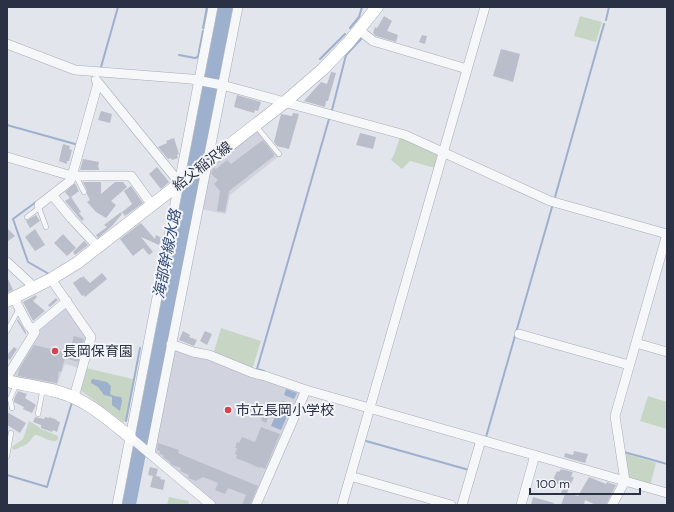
<svg xmlns="http://www.w3.org/2000/svg" width="674" height="512" font-family="'DM Sans','Noto Sans JP',sans-serif">
	<rect width="100%" height="100%" fill="#e3e5ec"/>
	<path fill="#d1d4de" d="M257,130L279,156L230,195L226,214L200,209L208,168Z
		M65,305L88,338L79,368L65,364L57,385L10,376L37,332Z
		M174,347L302,391L255,505H216L153,453Z"/>
	<path fill="#c7d6c4" d="M580,16L602,22L596,42L574,36Z
		M400,137L437,154L438,157L435,168L410,161L402,169L391,160L394,155Z
		M221,328L261,341L252,370L213,355Z
		M86,368L133,379L126,421L123,422L80,390Z
		M648,396L667,402V429L640,421Z
		M29,421L39,427V428L58,436V439L56,441C48,442 42,435 35,435L27,444L14,450L12,448L13,446L23,439Z
		M624,453L656,463L650,486L629,480Z
		M169,497L189,501L188,505H167Z"/>
	<path fill="#9db0cd" d="M218,7H233L136,505H122Z
		M93,379L107,382L111,386L110,394L114,396L121,397L122,401L120,411L112,405V397L104,395L98,387L91,383V380Z
		M286,389L297,393L294,399L284,395Z
		M282,401L292,405L281,430L271,426Z"/>
	<g fill="none" stroke-linecap="round" stroke-linejoin="round">
		<path stroke="#9db0cd" stroke-width="2" d="M606,20L609,7
			M203,28L207,7
			M350,28L359,17L362,7
			M179,55L195,58L198,57L203,31
			M320,59L345,34
			M101,67L118,7
			M332,110L346,55L363,37
			M7,125L75,144
			M555,197L604,24
			M36,202L13,219L28,262L49,274
			M264,371L257,369L329,119
			M126,421L140,348
			M486,437L552,207
			M366,441L469,470
			M624,452L667,464
			M7,475L47,487L72,402"/>
	</g>
	<path fill="#babeca" d="M384,16L392,21L387,31L398,35L396,42L376,36L373,33L375,27L377,28Z
		M422,35L427,36L425,44L419,42Z
		M501,49L520,54L513,82L493,76Z
		M331,72L336,73L328,101H326L325,107L304,101L321,82L327,84Z
		M237,95L261,102L258,111L255,110L254,113L234,107Z
		M101,111L112,114L110,123L98,120Z
		M293,113L299,114L289,149L277,146L274,142L281,114L292,116Z
		M360,133L376,137L373,149L356,145Z
		M174,138L179,154L177,155L178,158L172,160L171,158L168,159L158,147L167,143L166,141Z
		M263,140L274,154V156L229,191L225,212L217,211L220,191L214,184L218,180L211,174L213,168L216,169L227,160L231,164Z
		M63,144L70,146L69,149L72,150L69,161H67V164L59,161Z
		M83,159L99,162L98,167L99,168V170H80Z
		M157,167L169,182L161,189L149,174Z
		M83,182H101V194L115,182H123L127,187L111,201L116,205L106,218L96,212L87,202L90,200L87,194V191Z
		M75,183L79,191L71,197L81,212L79,213L84,219L82,221L65,201L70,198L65,192Z
		M131,186L143,203L125,216L122,212L132,204L124,191Z
		M121,212L122,214L112,226L98,238L96,235L107,227L104,225Z
		M36,215L40,221L30,228L26,221Z
		M141,223L155,239L156,235L162,238L159,245L141,237L153,252L149,255L143,248L133,256L120,239Z
		M7,228L15,236L7,242Z
		M35,229L45,245L35,251L25,237Z
		M63,234L76,248L67,256L54,243Z
		M84,241L88,245L75,255L73,252Z
		M102,273L107,279L85,297L84,295L82,296L73,283L81,277L82,278L83,276L90,283Z
		M7,277L13,290L7,293Z
		M36,295L37,297L33,301L45,311L33,321L23,302Z
		M56,298L58,300L50,307L48,305Z
		M18,319L26,332V335L17,321Z
		M183,331L190,335L189,337L197,340L194,346L179,340Z
		M205,331L212,334L207,345L200,341Z
		M74,336L84,339L78,362L65,358L61,372L59,371L57,383L18,376L19,369L34,345L69,353Z
		M14,347L17,349L10,360L7,358V355Z
		M18,391L27,394L25,398L36,405L32,413L23,409L24,407L14,402V399Z
		M267,402L278,407L274,415L270,413L266,423L261,420Z
		M7,412L26,423L20,433L7,425Z
		M35,417L44,419L45,417L49,418V417L57,420V421L60,422L57,432L53,430L52,432L41,428V425L33,422Z
		M261,427L280,434L265,469L261,467L260,468L236,458L237,455L235,454L237,448H235L237,442L239,443L242,437L255,442Z
		M158,443L179,450L178,453L258,486L250,505H242L246,495L228,488L225,494L215,490L218,483L203,477L196,481L188,478L189,475L180,471L181,468L172,465L169,461L163,457L164,456L159,453L160,451L157,450Z
		M574,451L588,454L585,463L564,457L565,453L573,455Z
		M150,467L158,469L156,476L161,477L160,479L165,480L163,490L150,487L153,476L148,475Z
		M561,469L573,472L571,477H574L567,493L578,496L589,477L606,484L607,482L616,485L606,505H596L585,500L584,505H561L565,494L561,493L564,486L552,482L557,471L559,472Z
		M533,497L554,503L553,505H531Z"/>
	<g fill="none" stroke-linecap="round" stroke-linejoin="round">
		<g stroke="#a8abb7" stroke-width="5.5">
			<path id="lane" d="M256,126L279,154
				M76,176L84,192
				M39,208L46,227
				M27,217L39,208V205
				M7,331L19,309
				M12,408L10,399L16,385
				M38,414L43,388
				M7,456L11,433"/>
		</g>
		<g stroke="#a8abb7" stroke-width="10">
			<path id="street" d="M359,30L373,41L467,69
				M7,44L75,70L191,79L222,85L405,135L550,201L667,234
				M96,80L178,181
				M7,157L72,176L98,83
				M52,195L72,219L98,247
				M39,205L70,181L72,176H131L152,205
				M7,262L34,287
				M51,279L91,337L74,397
				M32,330L67,301
				M519,334L629,365
				M636,343L667,352
				M171,344L193,352L209,355L253,373L265,376L306,390L667,493
				M7,377L35,332L28,325L14,298
				M130,437L211,505
				M150,454L238,7
				M350,476L451,505
				M117,505L213,7
				M256,505L306,390
				M342,505L485,7
				M462,505L481,440
				M521,505L535,455
				M612,505L625,481L615,416L667,234"/>
		</g>
		<g stroke="#a8abb7" stroke-width="13">
			<path id="secondary" d="M7,301L51,279L77,263L285,102L323,69L349,42L377,7
				M7,381C24,385 42,387 59,392C87,400 108,419 130,437"/>
		</g>
		<use href="#lane" stroke="#f6f7f9" stroke-width="4.5"/>
		<use href="#street" stroke="#f6f7f9" stroke-width="9"/>
		<use href="#secondary" stroke="#fff" stroke-width="12"/>
	</g>
	<g fill="#d4444d" stroke="#f3f5f9" stroke-width="1.5">
		<circle cx="55" cy="351" r="4"/>
		<circle cx="228" cy="410" r="4"/>
	</g>
	<g text-anchor="middle" dominant-baseline="central" stroke-width="4" stroke-linejoin="round" paint-order="stroke">
		<g font-size="14" fill="#2a3145" stroke="#f3f5f9">
			<text transform="translate(202 166) rotate(-38)">給父稲沢線</text>
		</g>
		<g font-size="14" fill="#2a3145" stroke="#f3f5f9" text-anchor="start">
			<text x="63" y="351">長岡保育園</text>
			<text x="236" y="410">市立長岡小学校</text>
		</g>
		<g font-size="15" font-style="italic" fill="#324c7b" stroke="#f3f5f9">
			<text transform="translate(167 254) rotate(-79)">海部幹線水路</text>
		</g>
	</g>
	<rect width="674" height="512" fill="none" stroke="#2a3145" stroke-width="16"/>
	<path d="M530 488v6h110v-6" fill="none" stroke="#2a3145" stroke-width="2"/>
	<text x="536" y="488" font-size="12" fill="#2a3145" stroke="#f3f5f9" stroke-width="3" paint-order="stroke">100 m</text>
</svg>
